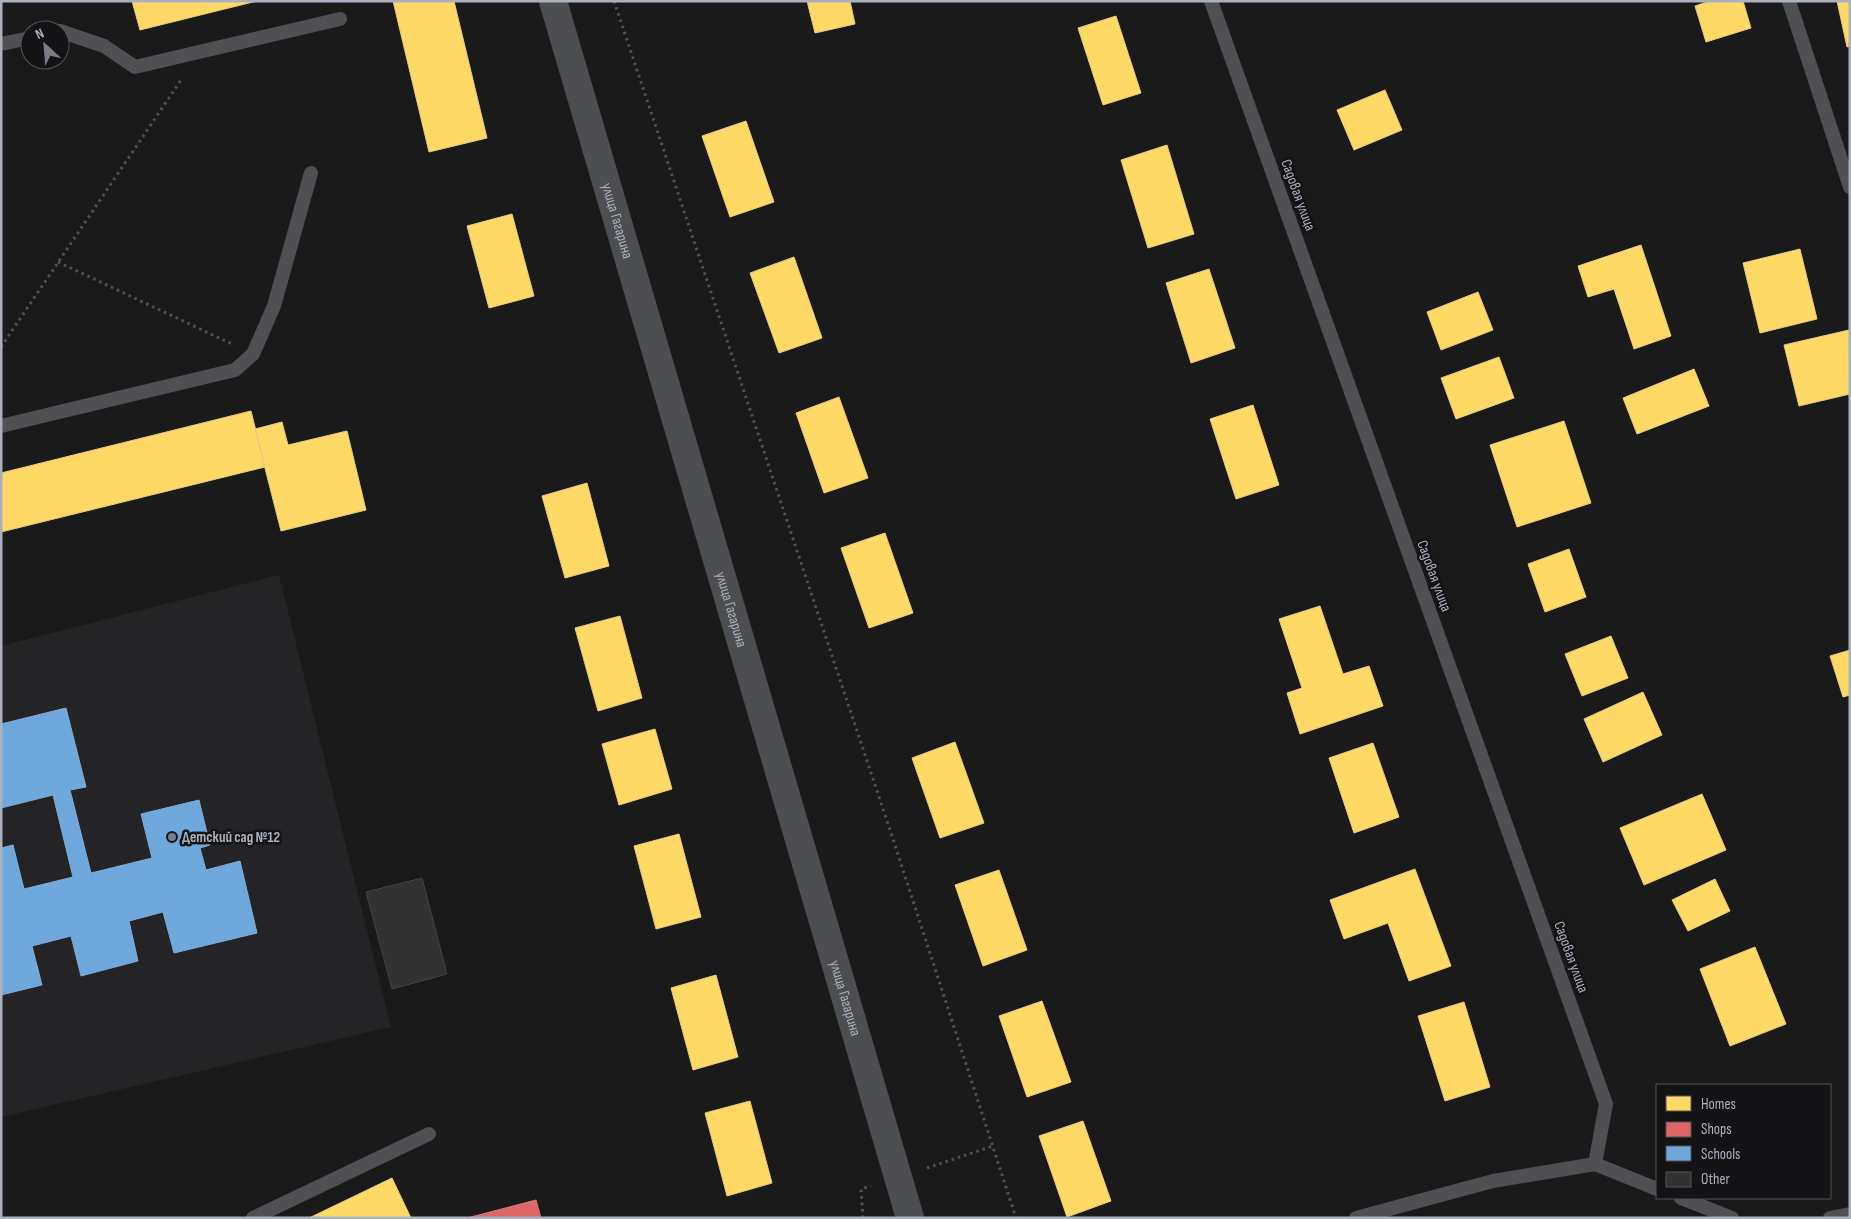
<svg xmlns="http://www.w3.org/2000/svg" width="1851" height="1219" font-family="'Sofia Sans Condensed',sans-serif">
	<rect width="100%" height="100%" fill="#1a1a1b"/>
	<path fill="#242427" d="M279,575L391,1027L1,1117V646Z"/>
	<path fill="#ffd966" stroke="#e6cd80" d="M132,1H257L140,30Z
		M393,1H454L487,138L429,152Z
		M807,1H850L855,24L815,33Z
		M1710,1H1743L1751,28L1706,42L1695,6Z
		M1837,1H1850V46L1847,47Z
		M1116,16L1141,93L1103,105L1078,28Z
		M1385,90L1402,130L1354,150L1337,110Z
		M746,121L774,202L730,217L702,136Z
		M1167,145L1194,234L1148,248L1121,160Z
		M512,214L534,296L489,308L467,226Z
		M1641,245L1671,336L1634,349L1614,289L1588,297L1578,266Z
		M1800,249L1817,319L1760,333L1743,263Z
		M794,257L822,338L779,353L750,273Z
		M1209,269L1235,348L1191,363L1166,283Z
		M1478,292L1493,330L1441,350L1427,312Z
		M1849,330L1850,394L1799,406L1784,345Z
		M1499,357L1514,398L1456,419L1441,378Z
		M1694,369L1709,406L1637,434L1623,398Z
		M839,397L868,478L824,493L796,413Z
		M1253,405L1279,485L1236,499L1210,419Z
		M251,411L265,467L1,532V473Z
		M1564,421L1591,503L1517,527L1490,445Z
		M282,422L288,445L347,431L366,510L281,531L255,429Z
		M587,483L609,566L565,578L542,496Z
		M885,533L913,613L869,628L841,548Z
		M1569,549L1586,597L1545,612L1528,564Z
		M1320,606L1343,674L1369,666L1383,706L1300,734L1287,693L1302,688L1279,619Z
		M620,616L642,698L598,711L575,628Z
		M1611,636L1628,678L1582,696L1565,654Z
		M1850,650V695L1843,697L1830,656Z
		M1643,692L1662,735L1603,762L1584,719Z
		M655,729L672,789L619,805L602,744Z
		M955,742L984,823L940,838L912,758Z
		M1373,743L1399,817L1354,833L1329,758Z
		M1702,794L1726,850L1644,885L1620,828Z
		M679,834L701,917L656,929L634,846Z
		M1415,869L1451,966L1409,981L1388,923L1344,939L1330,900Z
		M999,870L1027,950L983,966L955,885Z
		M1715,879L1730,911L1688,931L1672,900Z
		M1755,947L1786,1024L1730,1046L1700,969Z
		M716,975L738,1057L693,1070L671,988Z
		M1042,1001L1071,1082L1027,1097L999,1016Z
		M1464,1002L1490,1087L1445,1101L1418,1016Z
		M750,1101L772,1183L727,1196L705,1113Z
		M1083,1121L1111,1201L1067,1217L1039,1136Z
		M392,1178L411,1218H309Z"/>
	<path fill="#e06666" stroke="#d07c80" d="M536,1200L541,1218H467Z"/>
	<path fill="#6fa8dc" stroke="#81abd2" d="M66,708L86,787L70,790L91,873L152,858L141,814L199,800L210,845L200,848L206,870L240,861L257,933L174,953L163,912L129,921L138,961L81,976L71,936L32,946L42,985L1,995V848L13,845L24,889L73,877L53,795L1,808V724Z"/>
	<path fill="#323233" stroke="#434447" d="M422,878L447,974L392,989L366,892Z"/>
	<g fill="none" stroke-linecap="round" stroke-linejoin="round">
		<path stroke="#505155" stroke-width="3" stroke-dasharray="2.5 4" stroke-linecap="butt" d="M614,1L891,833L1016,1218
			M58,262L232,344
			M1,347L181,80
			M927,1168L993,1146
			M863,1218L861,1189L871,1186"/>
		<path stroke="#4e5054" stroke-width="14" d="M1211,1L1606,1104L1595,1164
			M1789,1L1850,187
			M60,31L104,46L135,67L340,19
			M1,44L30,38
			M1,426L235,370L253,354L274,306L311,173
			M1681,1198L1732,1218
			M253,1218L429,1134
			M1356,1218L1493,1181L1595,1164L1657,1189
			M1830,1218L1850,1214"/>
		<path stroke="#4c4e51" stroke-width="28" id="s1" d="M553,1L910,1218"/>
	</g>
	<circle fill="#787c84" stroke="#141417" stroke-width="2" cx="172" cy="837" r="5"/>
	<g text-anchor="middle" dominant-baseline="central" stroke-width="5" stroke-linejoin="round" paint-order="stroke">
		<g font-size="15" fill="#aab1bc" stroke="#141417">
			<text transform="translate(1298 195) rotate(70)">Садовая улица</text>
			<text stroke="none"><textPath href="#s1" startOffset="229">улица Гагарина</textPath></text>
			<text transform="translate(1434 576) rotate(70)">Садовая улица</text>
			<text stroke="none"><textPath href="#s1" startOffset="634">улица Гагарина</textPath></text>
			<text transform="translate(1571 957) rotate(70)">Садовая улица</text>
			<text stroke="none"><textPath href="#s1" startOffset="1039">улица Гагарина</textPath></text>
		</g>
		<g font-size="15" font-weight="bold" fill="#aab1bc" stroke="#141417" text-anchor="start">
			<text x="182" y="837">Детский сад №12</text>
		</g>
	</g>
	<rect width="1851" height="1219" fill="none" stroke="#aab1bc" stroke-width="5"/>
	<rect x="1656" y="1084" width="175" height="115" fill="#141417" stroke="#505359"/>
	<rect x="1666" y="1096" width="25" height="15" fill="#ffd966" stroke="#505359"/>
	<text x="1701" y="1109" font-size="15" fill="#aab1bc">Homes</text>
	<rect x="1666" y="1122" width="25" height="15" fill="#e06666" stroke="#505359"/>
	<text x="1701" y="1134" font-size="15" fill="#aab1bc">Shops</text>
	<rect x="1666" y="1146" width="25" height="15" fill="#6fa8dc" stroke="#505359"/>
	<text x="1701" y="1159" font-size="15" fill="#aab1bc">Schools</text>
	<rect x="1666" y="1172" width="25" height="15" fill="#323233" stroke="#505359"/>
	<text x="1701" y="1184" font-size="15" fill="#aab1bc">Other</text>
	<g transform="translate(45 45) rotate(334)"><circle r="24" fill="#141417" stroke="#505359"/>
	<path d="M0-4L9 19L0 12L-9 19Z" fill="#787c84"/>
	<text y="-8" font-size="14" font-weight="bold" text-anchor="middle" fill="#aab1bc">N</text>
	</g>
</svg>
